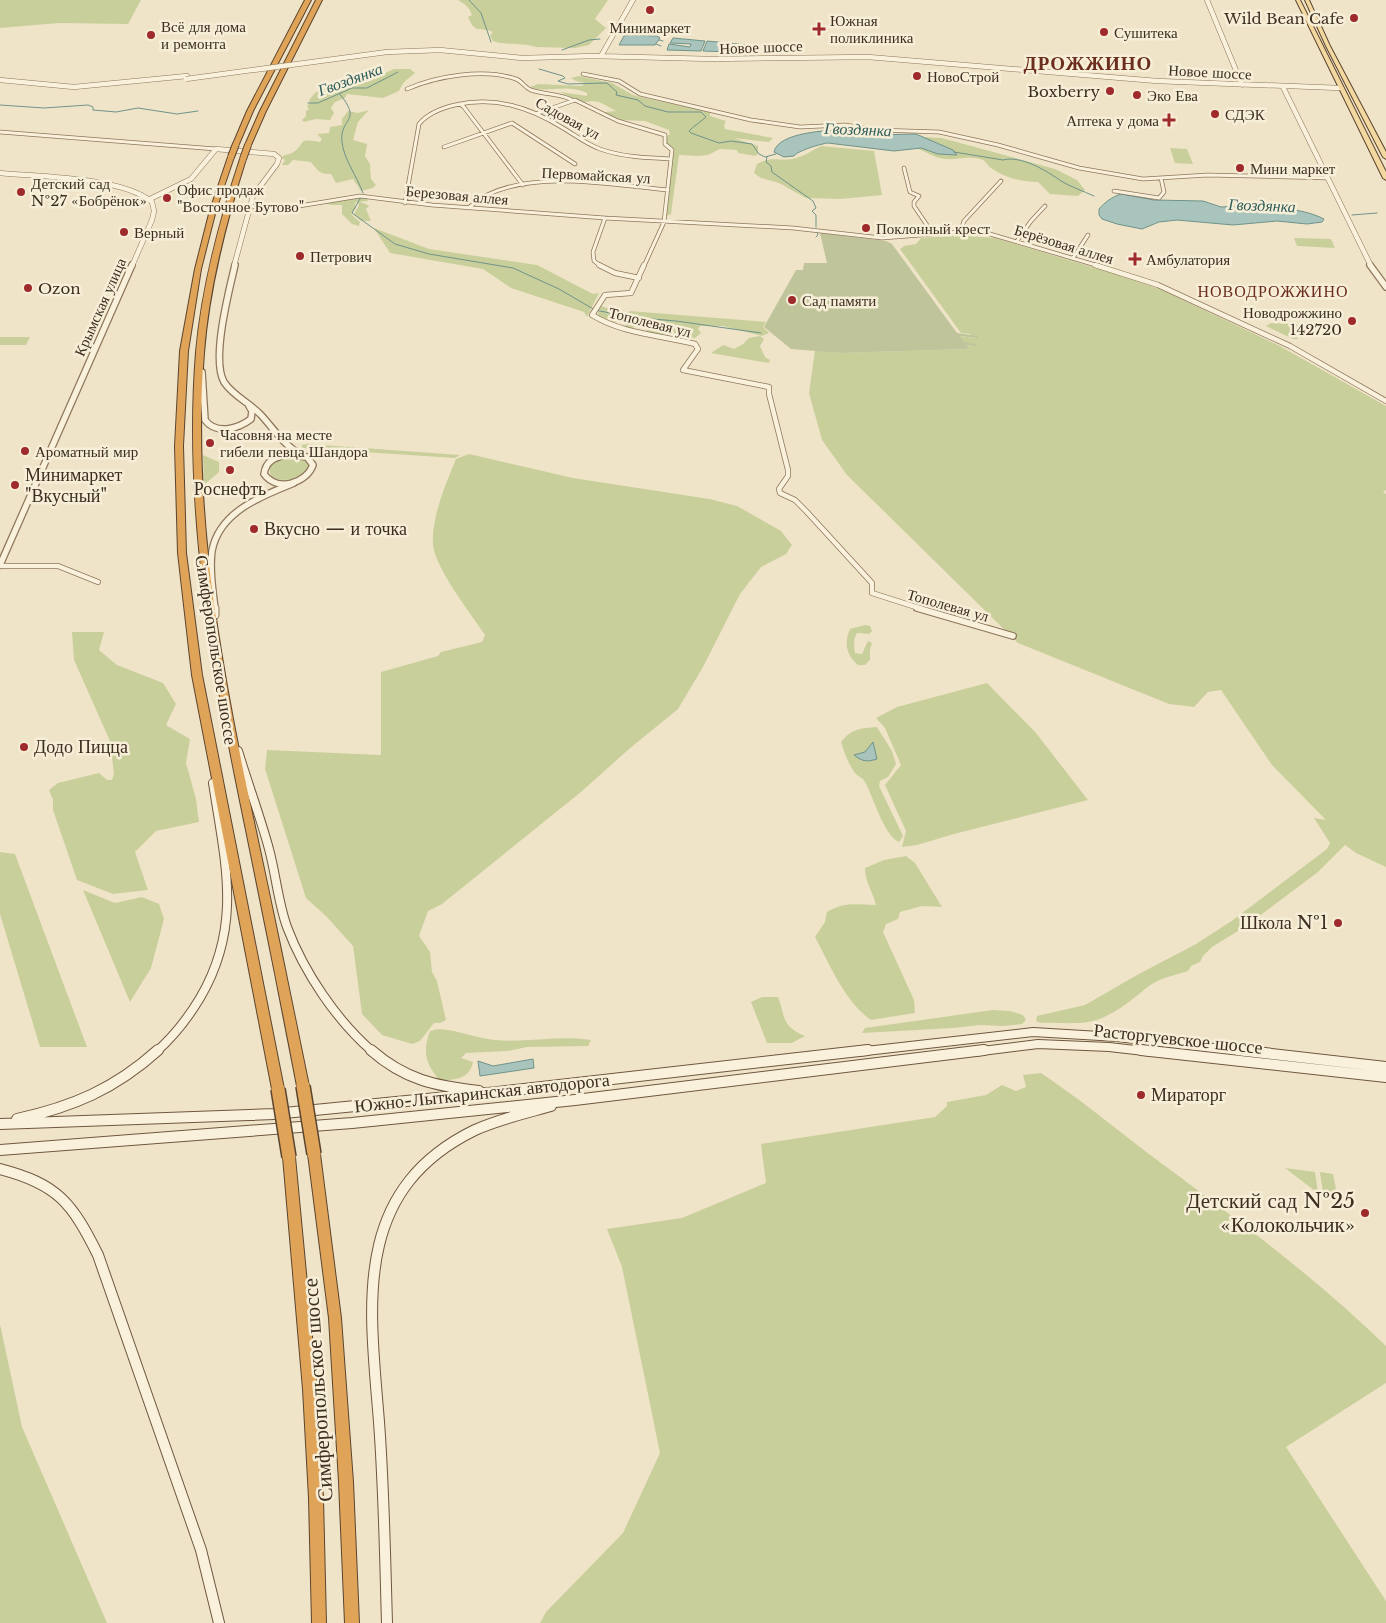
<svg xmlns="http://www.w3.org/2000/svg" width="1386" height="1623" font-family="'Libre Baskerville',serif">
	<rect width="100%" height="100%" fill="#f0e4c8"/>
	<path fill="#c9cf9b" d="M0,0H141L128,24L59,23L0,28Z
		M458,0H608L595,19L606,28L589,45L575,48L536,47L528,45L500,43L493,41L490,36L493,32C480,26 475,35 468,17L472,15C469,7 465,4 458,0Z
		M394,69H410L415,73C405,82 405,79 399,91L383,98L347,94L345,98L335,102L331,108L334,113L330,120L316,119L304,122L302,120L306,116V111L309,109L307,106L310,103L309,100L315,93L329,86L333,89L363,80L367,76L383,74Z
		M579,76L612,83L633,95L649,99L710,112V116L726,121L724,126L725,129L773,138L769,142L734,138L758,146V154L755,156L738,153L737,150L720,149L708,155L699,156L679,155L671,214L667,216L664,214L672,150L665,144L666,137L670,134L669,130L645,121L618,120L599,115L605,112L616,111C603,104 598,98 582,103L560,92L587,96V93C565,83 548,94 530,87L538,84L582,86L585,83L576,81L571,78Z
		M369,110L358,122L353,140L367,144L365,156L370,164L371,179L376,185L373,188L361,191L353,179L336,183L331,174C319,175 317,169 311,162L293,160L288,165H282L285,160L281,158C285,154 288,155 292,153C308,143 295,138 320,142L322,139L317,134L329,133L330,127L342,125V119L348,111L358,113Z
		M923,137L942,138L1055,169L1077,180L1085,190L1078,196L1050,194L1038,182C1022,182 1005,178 991,168C988,166 986,162 983,160C970,155 957,160 945,159C934,158 924,150 912,147C925,148 936,154 950,155L953,150Z
		M821,146L874,151L882,195L840,199L806,198L779,183L761,178L754,173L757,164C772,156 776,161 792,159C801,158 813,150 821,146Z
		M1170,148L1187,149L1193,164L1175,163Z
		M356,197L367,198L368,201L359,202L366,204L369,206L366,209L371,221H361L354,214L359,205L357,202L355,203L356,208L351,214L360,222L359,226L352,224L342,214V205H331L324,203Z
		M374,228L429,249L537,265L593,294L599,293L587,317L584,312L511,288L483,269L390,253Z
		M955,235L995,238L1109,272L1162,290L1278,345L1386,406V490L1383,492L1386,494V867L1356,853L1345,845L1318,872L1246,926L1212,947L1203,956L1200,962L1191,966L1188,971C1175,975 1160,978 1149,986C1134,998 1119,1011 1102,1018C1084,1026 1061,1022 1041,1023L1036,1021L1037,1016L1085,1005L1137,975L1196,944L1233,920L1327,849L1330,843L1314,818L1326,820L1272,765L1221,690L1208,692L1194,707L1169,704L1018,643L847,475L822,440L809,393L815,350L841,353L968,349L966,345L976,347L964,342L959,336L977,338L969,334L961,333L900,249L904,246L916,244L921,238Z
		M1294,238L1331,239L1335,248L1297,246Z
		M601,306L626,314L630,311L766,322L763,327L769,333L762,336L723,326H700L698,329L701,333L695,338L665,333L662,336L648,333L646,329L639,324L631,329L627,328L622,319L612,323L597,316Z
		M1271,323L1297,324L1298,327L1294,330L1298,339H1293L1266,326Z
		M760,336L764,339L760,346L765,357L770,360L769,363L711,353L723,345L734,349L743,344L749,338Z
		M0,337H30L26,345H0Z
		M308,444L460,455L455,458L302,448V445Z
		M469,454L573,478L709,499L737,506L781,531L792,545L786,554L761,567L740,594L703,667L678,709L629,749L581,792L442,904L428,911L419,936L430,952L432,972L437,981L446,1020L440,1023H434L420,1041L412,1044L382,1035L362,1014L353,946L326,916L306,898L265,769L267,750L381,755V672L438,656L441,652L482,642L485,635C471,614 435,568 433,545C431,518 446,483 456,459Z
		M203,455L219,462V472L204,485Z
		M288,456C293,457 300,457 304,459C322,468 291,487 272,477C264,465 278,459 288,456Z
		M865,625L870,626L872,631L869,634L857,633C853,639 854,646 855,653L862,654L868,641L872,643L870,649V660L865,665H858C846,655 844,643 850,629Z
		M72,632H104L99,650L117,665L163,683L176,704L166,725L190,739L186,763L196,799L199,822L156,831L135,852L148,890L113,894L77,880L53,810V800L49,790L58,783L99,773L107,780H112L114,774L110,741L74,660Z
		M987,683L1036,733L1088,800L954,834L917,845L902,847L906,831L885,785L901,765L885,728L876,718L897,707Z
		M877,727L892,751L896,764L888,777L880,781L879,786L903,836L899,842C884,836 873,796 865,782C863,778 859,777 856,774C849,766 844,752 841,742C851,729 861,728 877,727Z
		M0,852L15,854L87,1047H40L0,914Z
		M906,856L915,863L942,907L922,906L900,912L898,919L886,924L883,932L914,1000L915,1013L871,1020C845,1002 830,965 815,937L825,922L827,912C846,901 856,905 876,905C873,892 865,882 865,868L884,860Z
		M83,890L115,903L142,897L159,904L164,919L151,968L130,1002Z
		M762,997H778C786,1018 781,1026 805,1036L792,1043H767L751,1002Z
		M993,1010L1010,1011L1023,1015L1026,1020L1022,1024L1004,1026L980,1025L953,1028L862,1033L865,1028Z
		M438,1029C459,1030 475,1038 495,1040C527,1043 559,1035 591,1040L588,1046L527,1047L508,1051L466,1053L461,1058L473,1062C469,1080 455,1079 440,1081C426,1064 422,1053 430,1031Z
		M1041,1073C1080,1099 1116,1129 1153,1157C1234,1217 1314,1276 1386,1346V1383L1286,1447L1386,1601V1623H540L546,1612L623,1533L660,1453L622,1267L607,1229L682,1218L766,1183L761,1144L935,1117L947,1106V1102L986,1095L1002,1085L1016,1091L1026,1087L1023,1075Z
		M1285,1168L1315,1172L1318,1192L1315,1191Z
		M1320,1172L1333,1174L1337,1194L1323,1193Z
		M0,1324L22,1427L107,1623H0Z"/>
	<path fill="#bfc49a" d="M820,233L886,241L892,244L957,333L977,336L978,338L960,336L964,342L976,344V347L967,345L968,349L841,353L791,349L764,327L796,270H803L804,263H827Z"/>
	<path fill="#a9c4bc" stroke="#6f938a" d="M629,35L657,36L660,38L655,45H619L624,36Z
		M673,38L705,41L701,51L667,50L669,44L690,47L691,44L670,43Z
		M707,41L758,46L759,49L731,52L703,51Z
		M846,130L874,135L916,134L953,150L957,155L938,154L921,148L894,151L828,143C820,144 797,151 794,156L784,157L774,152C778,132 829,130 846,130Z
		M1121,194L1154,200L1203,201L1221,207L1239,206L1242,204C1270,209 1298,206 1324,219L1322,222L1307,224L1277,221L1233,225L1177,220L1159,222L1142,229L1117,224L1102,219L1099,215V209C1105,202 1112,197 1121,194Z
		M873,742L877,759C867,762 863,762 854,755L865,752Z
		M533,1059L534,1068L480,1076L478,1061L493,1066Z"/>
	<g fill="none" stroke-linecap="round" stroke-linejoin="round">
		<path stroke="#6f938a" stroke-width="1" d="M469,0L481,13L491,42
			M659,40L663,41
			M656,44L661,46
			M562,50L589,40L600,39
			M539,69L563,76L565,78L558,81L568,84L607,83L617,92L616,95L638,100L645,106L668,112H701L706,117L691,129L689,131L691,133L719,143L731,141L752,144L759,154L765,157L776,154
			M339,93C364,123 339,117 342,142C344,160 357,176 363,193
			M308,103H318L352,88H367L398,72
			M0,105L44,108L88,105L93,107V110L116,112L138,108L177,114L198,111
			M954,152L1003,160C1021,155 1047,171 1061,181C1071,187 1083,191 1094,196
			M767,157L766,162L771,166L772,172L813,201L816,208L812,211L816,215V227
			M361,197L352,213L395,244L429,254L513,268L559,289L595,310L630,317L676,321L761,333
			M1352,215L1377,213
			M816,237L818,235L817,232"/>
		<g stroke="#8d765c" stroke-width="4.5">
			<path id="minor-far2" d="M583,74L619,81L640,94L751,120L800,127L845,125L877,130L939,132L998,145L1079,168L1143,179L1208,175L1328,178
				M407,89C437,76 484,68 516,79C522,81 525,88 531,90C545,95 559,93 572,100
				M459,104L463,106L523,185
				M538,113L575,100L618,121L665,135V144L672,150L664,222L644,266
				M0,132L216,149
				M444,147L512,123L575,164
				M904,168L910,192L919,196L914,202V206L933,234
				M1114,191L1159,198L1164,192L1161,178
				M405,203L419,124C428,113 442,108 455,105C495,96 529,107 563,128C575,135 586,144 600,149C622,157 647,158 671,159
				M250,206L268,208L293,207L360,196L432,205L605,218L793,228L882,238L960,232L990,234L1099,266
				M468,208C474,204 480,198 487,195C538,170 613,185 668,190
				M960,232L964,221L1001,181
				M1017,241L1031,221L1045,206
				M1073,258L1088,235
				M601,266L594,261L593,252L605,218"/>
		</g>
		<g stroke="#8d765c" stroke-width="6">
			<path id="minor-far1" d="M599,265L615,273L639,278
				M644,265L631,293L605,295L592,315C623,334 660,335 695,344L698,349L683,370L769,387V394L788,470V476L779,489L780,493L795,500L806,511L872,583V593L922,609
				M1095,265L1158,285L1290,346L1386,401
				M0,566H58L98,582"/>
		</g>
		<g stroke="#8d765c" stroke-width="8">
			<path id="minor" d="M917,608L1013,636"/>
		</g>
		<g stroke="#8d765c" stroke-width="5.5">
			<path id="tertiary-far2" d="M1207,0L1242,85
				M387,52L440,50L522,58L594,56L712,59L868,57L1157,81L1340,88
				M601,56L633,0
				M0,80L74,87L187,76
				M1283,87L1371,266
				M0,173C40,177 122,177 152,202L154,211L152,220L132,266
				M150,199L191,179L216,149L274,154L279,158L277,164L253,196L234,266"/>
		</g>
		<g stroke="#8d765c" stroke-width="8">
			<path id="tertiary-far1" d="M235,265C229,291 211,359 224,382C233,396 250,403 261,415C274,429 284,446 302,455
				M1370,265L1386,287
				M202,372L205,420C216,435 238,429 251,419L252,411L249,406
				M288,454L307,457L313,465C306,484 277,492 264,474C266,460 276,457 288,454Z
				M0,565L132,265
				M215,609C213,590 209,570 212,551C219,512 261,496 294,483"/>
		</g>
		<g stroke="#8d765c" stroke-width="9">
			<path id="tertiary" d="M215,608V615"/>
		</g>
		<g stroke="#6f573f" stroke-width="10">
			<path id="secondary-far1" d="M238,751C248,784 260,816 269,849C276,875 278,902 287,927C304,972 336,1020 373,1052
				M156,1052C173,1037 188,1018 200,998C243,925 225,862 213,783
				M857,1052L1033,1032L1117,1037L1249,1052
				M974,1052L1038,1044L1109,1047L1153,1052"/>
		</g>
		<g stroke="#6f573f" stroke-width="12">
			<path id="secondary" d="M371,1050C405,1080 436,1086 479,1091
				M1141,1050L1386,1077
				M1238,1050L1386,1067
				M17,1119C72,1107 115,1089 158,1050
				M0,1124L274,1114L498,1092L868,1050
				M0,1150L352,1123L575,1100L984,1050
				M0,1169C58,1184 72,1203 98,1255L201,1550L219,1623
				M387,1623C385,1556 384,1489 379,1422C370,1307 350,1191 475,1130C499,1119 526,1113 551,1106"/>
		</g>
		<g stroke="#5b4430" stroke-width="2">
			<path id="primary" d="M1296,0H1300L1386,172V180L1383,178Z
				M1305,0H1309L1330,46L1386,152V159L1383,157L1326,46Z"/>
		</g>
		<g stroke="#5b4430" stroke-width="2">
			<path id="motorway" d="M305,0H311L253,111L239,144L234,145L233,144L247,111Z
				M316,0H322L266,111L251,145L246,146L245,145L260,111Z
				M231,155L234,157L216,210L201,269L188,351L183,446L186,553L202,675L284,1089L282,1093L278,1094L274,1093L272,1089L192,675L178,553L175,446L180,351L195,269L210,210L228,157Z
				M243,157L246,159C226,222 209,287 204,353C191,516 223,677 257,836C275,919 292,1003 309,1086L307,1090L303,1091L299,1090L297,1086C281,1002 264,919 247,835C214,676 183,516 196,352C202,286 219,222 240,159Z
				M314,1148L318,1150L320,1154L341,1318L353,1482L359,1623H345L339,1482L329,1318L308,1154L310,1150Z
				M289,1151L293,1153L295,1157L317,1389L323,1498L326,1623H312L309,1498L303,1389L283,1157L285,1153Z"/>
		</g>
		<use href="#minor-far2" stroke="#faf1dc" stroke-width="3"/>
		<use href="#minor-far1" stroke="#faf1dc" stroke-width="4.5"/>
		<use href="#minor" stroke="#faf1dc" stroke-width="5.5"/>
		<use href="#tertiary-far2" stroke="#faf1dc" stroke-width="4.5"/>
		<use href="#tertiary-far1" stroke="#faf1dc" stroke-width="5.5"/>
		<use href="#tertiary" stroke="#faf1dc" stroke-width="7"/>
		<use href="#secondary-far1" stroke="#faf1dc" stroke-width="8"/>
		<use href="#secondary" stroke="#faf1dc" stroke-width="10"/>
		<use href="#primary" fill="#f3d9a0" fill-rule="evenodd"/>
		<use href="#motorway" fill="#e0a458" fill-rule="evenodd"/>
		<g stroke="#8d765c" stroke-width="5.5" stroke-linecap="butt">
			<path id="tertiary-bridge" d="M186,79L387,52"/>
		</g>
		<g stroke="#5b4430" stroke-width="8" stroke-linecap="butt">
			<path id="motorway-bridge-far1" d="M231,157L236,144
				M243,159L248,145"/>
		</g>
		<g stroke="#5b4430" stroke-width="16" stroke-linecap="butt">
			<path id="motorway-bridge" d="M303,1086L314,1154
				M278,1089L289,1157"/>
		</g>
		<use href="#tertiary-bridge" stroke="#faf1dc" stroke-width="4.5"/>
		<use href="#motorway-bridge-far1" stroke="#e0a458" stroke-width="6"/>
		<use href="#motorway-bridge" stroke="#e0a458" stroke-width="13"/>
	</g>
	<g fill="#9e2a2b" stroke="#f7eed8" stroke-width="2">
		<circle cx="650" cy="10" r="5"/>
		<circle cx="1354" cy="18" r="5"/>
		<path d="M816.5 21.5h5v5h5v5h-5v5h-5v-5h-5v-5h5z"/>
		<circle cx="1104" cy="32" r="5"/>
		<circle cx="151" cy="35" r="5"/>
		<circle cx="917" cy="76" r="5"/>
		<circle cx="1110" cy="91" r="5"/>
		<circle cx="1137" cy="95" r="5"/>
		<circle cx="1215" cy="114" r="5"/>
		<path d="M1166.5 112.5h5v5h5v5h-5v5h-5v-5h-5v-5h5z"/>
		<circle cx="1240" cy="168" r="5"/>
		<circle cx="21" cy="192" r="5"/>
		<circle cx="167" cy="198" r="5"/>
		<circle cx="866" cy="228" r="5"/>
		<circle cx="124" cy="232" r="5"/>
		<circle cx="300" cy="256" r="5"/>
		<path d="M1132.5 251.5h5v5h5v5h-5v5h-5v-5h-5v-5h5z"/>
		<circle cx="28" cy="288" r="5"/>
		<circle cx="792" cy="300" r="5"/>
		<circle cx="1352" cy="321" r="5"/>
		<circle cx="210" cy="443" r="5"/>
		<circle cx="25" cy="451" r="5"/>
		<circle cx="230" cy="470" r="5"/>
		<circle cx="15" cy="485" r="5"/>
		<circle cx="254" cy="529" r="5"/>
		<circle cx="24" cy="747" r="5"/>
		<circle cx="1338" cy="923" r="5"/>
		<circle cx="1141" cy="1095" r="5"/>
		<circle cx="1365" cy="1213" r="5"/>
	</g>
	<g text-anchor="middle" dominant-baseline="central" stroke-width="5" stroke-linejoin="round" paint-order="stroke">
		<g font-size="15" fill="#3d2e20" stroke="#f7eed8" text-anchor="start">
			<text x="1344" y="18" text-anchor="end">Wild Bean Cafe</text>
			<text x="830" y="20">Южная<tspan x="830" dy="17">поликлиника</tspan></text>
			<text x="161" y="26">Всё для дома<tspan x="161" dy="17">и ремонта</tspan></text>
			<text x="650" y="27" text-anchor="middle">Минимаркет</text>
			<text x="1114" y="32">Сушитека</text>
			<text x="927" y="76">НовоСтрой</text>
			<text x="1100" y="91" text-anchor="end">Boxberry</text>
			<text x="1147" y="95">Эко Ева</text>
			<text x="1225" y="114">СДЭК</text>
			<text x="1159" y="120" text-anchor="end">Аптека у дома</text>
			<text x="1250" y="168">Мини маркет</text>
			<text x="31" y="183">Детский сад<tspan x="31" dy="17">№27 «Бобрёнок»</tspan></text>
			<text x="177" y="189">Офис продаж<tspan x="177" dy="17">"Восточное Бутово"</tspan></text>
			<text x="876" y="228">Поклонный крест</text>
			<text x="134" y="232">Верный</text>
			<text x="310" y="256">Петрович</text>
			<text x="1146" y="259">Амбулатория</text>
			<text x="38" y="288">Ozon</text>
			<text x="802" y="300">Сад памяти</text>
			<text x="1342" y="312" text-anchor="end">Новодрожжино<tspan x="1342" dy="17">142720</tspan></text>
			<text x="220" y="434">Часовня на месте<tspan x="220" dy="17">гибели певца Шандора</tspan></text>
			<text x="35" y="451">Ароматный мир</text>
		</g>
		<g font-size="15" fill="#3d2e20" stroke="#f7eed8">
			<text transform="translate(761 47) rotate(-2)">Новое шоссе</text>
			<text transform="translate(1210 72) rotate(3)">Новое шоссе</text>
			<text transform="translate(568 118) rotate(29)">Садовая ул</text>
			<text transform="translate(596 175) rotate(3)">Первомайская ул</text>
			<text transform="translate(457 195) rotate(5)">Березовая аллея</text>
			<text transform="translate(1064 244) rotate(17)">Берёзовая аллея</text>
			<text transform="translate(100 307) rotate(-66)">Крымская улица</text>
			<text transform="translate(650 322) rotate(14)">Тополевая ул</text>
			<text transform="translate(948 605) rotate(16)">Тополевая ул</text>
		</g>
		<g font-size="16" font-style="italic" fill="#2f5d5a" stroke="#f7eed8">
			<text transform="translate(350 79) rotate(-20)">Гвоздянка</text>
			<text transform="translate(858 129) rotate(2)">Гвоздянка</text>
			<text transform="translate(1262 205) rotate(2)">Гвоздянка</text>
		</g>
		<g font-size="16" letter-spacing="1" fill="#6b2e1e" stroke="#f7eed8">
			<text x="1273" y="291">НОВОДРОЖЖИНО</text>
		</g>
		<g font-size="18" fill="#3d2e20" stroke="#f7eed8" text-anchor="start">
			<text x="25" y="475">Минимаркет<tspan x="25" dy="21">"Вкусный"</tspan></text>
			<text x="230" y="489" text-anchor="middle">Роснефть</text>
			<text x="264" y="529">Вкусно — и точка</text>
			<text x="34" y="747">Додо Пицца</text>
			<text x="1328" y="923" text-anchor="end">Школа №1</text>
			<text x="1151" y="1095">Мираторг</text>
		</g>
		<g font-size="18" fill="#3d2e20" stroke="#f7eed8">
			<text transform="translate(216 650) rotate(81)">Симферопольское шоссе</text>
			<text transform="translate(1178 1039) rotate(6)">Расторгуевское шоссе</text>
			<text transform="translate(482 1093) rotate(-6)">Южно-Лыткаринская автодорога</text>
		</g>
		<g font-size="19" font-weight="bold" letter-spacing="1" fill="#6b2e1e" stroke="#f7eed8">
			<text x="1088" y="63">ДРОЖЖИНО</text>
		</g>
		<g font-size="21" fill="#3d2e20" stroke="#f7eed8" text-anchor="end">
			<text x="1355" y="1201">Детский сад №25<tspan x="1355" dy="24">«Колокольчик»</tspan></text>
		</g>
		<g font-size="21" fill="#3d2e20" stroke="#f7eed8">
			<text transform="translate(318 1390) rotate(-94)">Симферопольское шоссе</text>
		</g>
	</g>
</svg>
